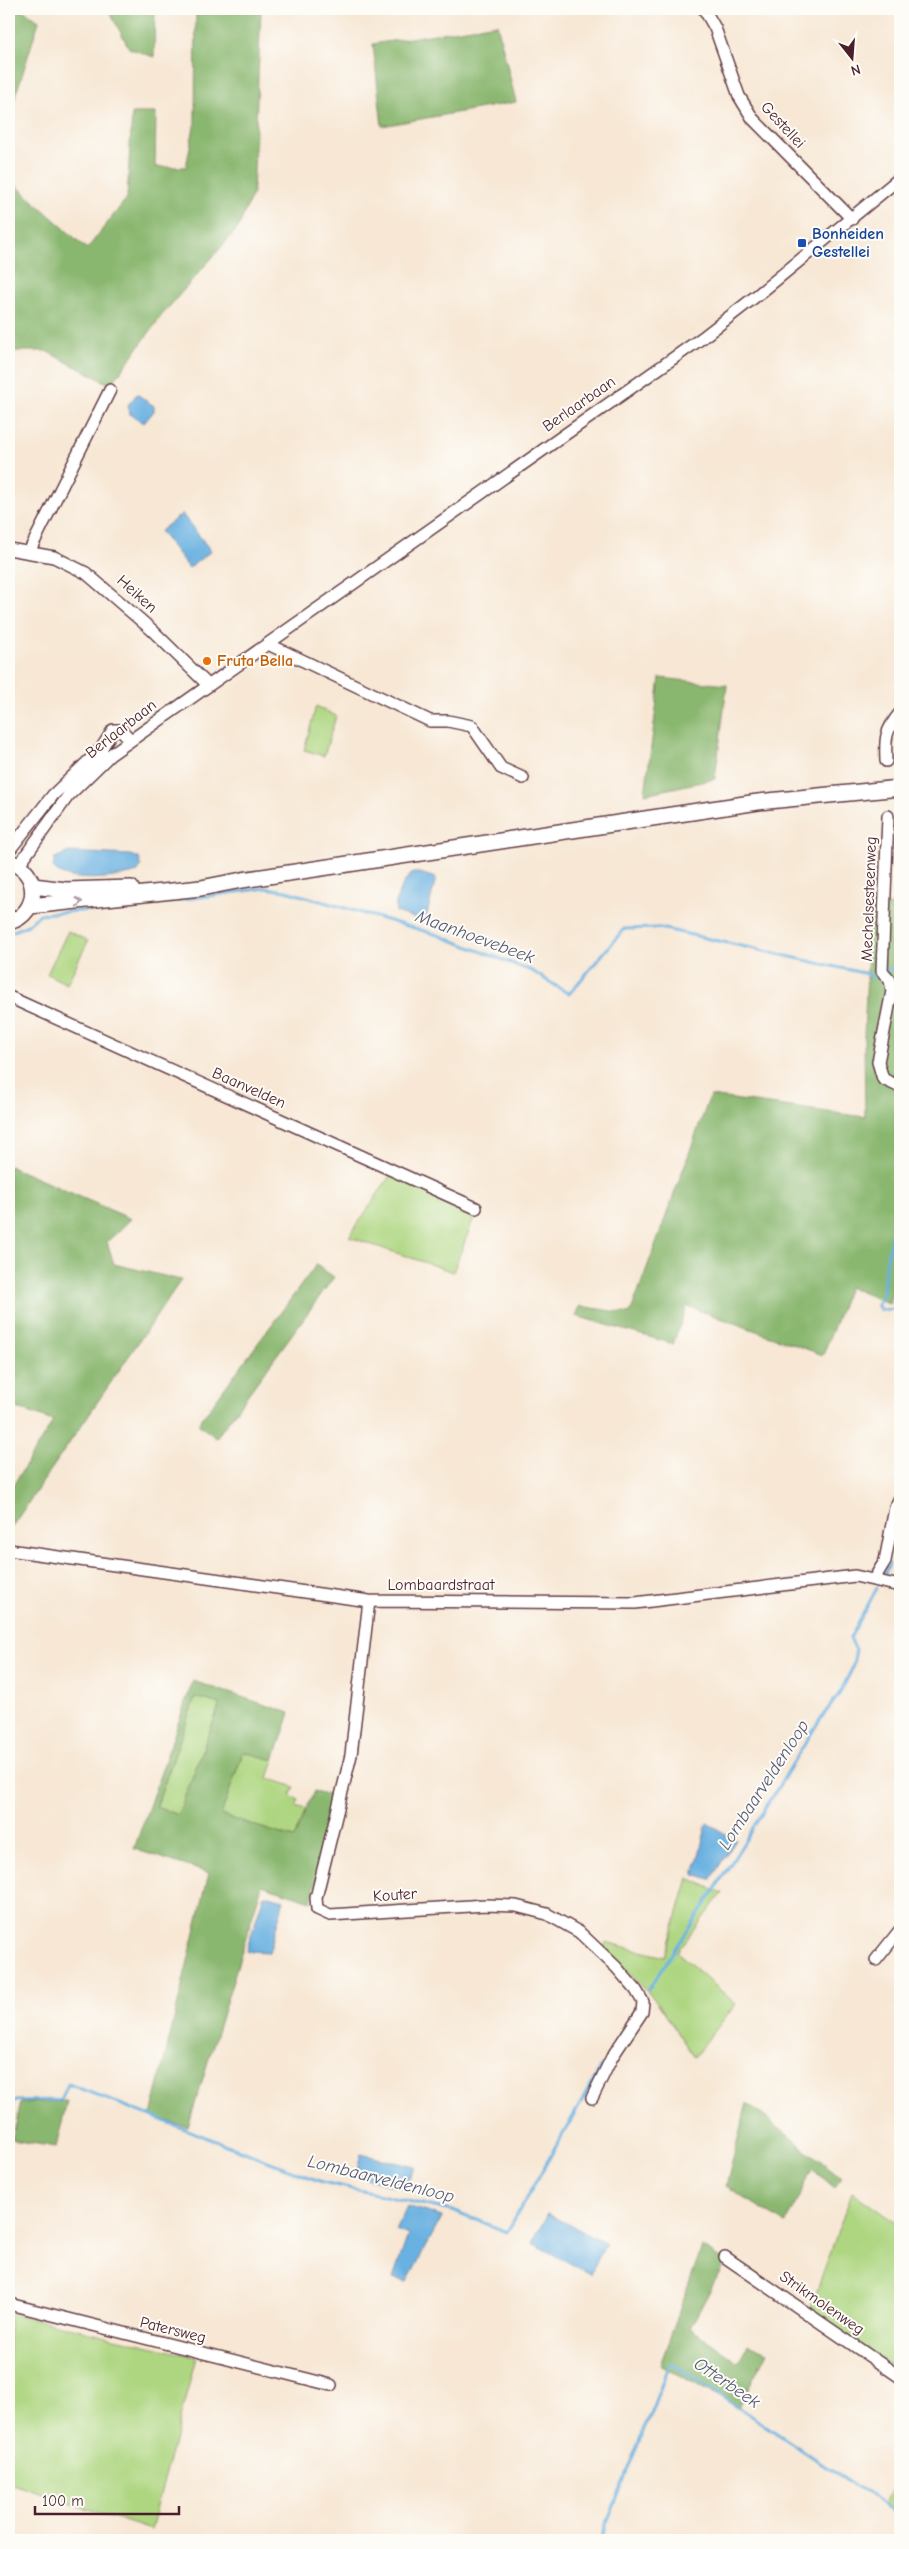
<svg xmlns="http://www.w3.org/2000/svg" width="909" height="2549" font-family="'Comic Neue',sans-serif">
	<rect width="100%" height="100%" fill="#fdfcf7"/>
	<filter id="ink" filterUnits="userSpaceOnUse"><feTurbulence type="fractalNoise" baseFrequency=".02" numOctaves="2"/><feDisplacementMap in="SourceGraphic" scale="10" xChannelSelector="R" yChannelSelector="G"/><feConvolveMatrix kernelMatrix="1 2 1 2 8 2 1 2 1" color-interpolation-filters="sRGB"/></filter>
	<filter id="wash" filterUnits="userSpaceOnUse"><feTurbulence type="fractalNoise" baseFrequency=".0096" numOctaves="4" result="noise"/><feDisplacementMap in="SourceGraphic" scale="20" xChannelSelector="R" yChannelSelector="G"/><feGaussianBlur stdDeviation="1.12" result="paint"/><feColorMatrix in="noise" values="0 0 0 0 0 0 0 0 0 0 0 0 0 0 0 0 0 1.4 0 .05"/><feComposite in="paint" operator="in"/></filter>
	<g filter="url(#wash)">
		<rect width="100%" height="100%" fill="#f7e7d4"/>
		<path fill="#aed681" stroke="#7c7a56" d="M316,706L336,716L324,756L304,750Z
			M68,931L88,941L67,984L47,974Z
			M391,1174L475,1215L453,1272L349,1237Z
			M195,1697L220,1704L178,1815L156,1808Z
			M244,1751L274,1760L268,1778L295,1787L290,1796L299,1800L296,1806L306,1809L294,1838L220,1815Z
			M688,1878L722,1893L677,1952L736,2004L694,2057L657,2002L604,1947L606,1942L665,1957Z
			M852,2192L896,2223L900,2214V2372L809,2312Z
			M9,2313L196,2357L151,2530L9,2483Z
			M900,2477V2515L884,2504Z"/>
		<path fill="#8ab76f" stroke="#6a6b4d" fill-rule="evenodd" d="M9,9H21L39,21L9,117Z
			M108,9H155L154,57L129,48Z
			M196,9H261L253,193L238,228L162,315L111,385L46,351H9V179L87,249L127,198L132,113H156L155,167H186L195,122Z
			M497,24L516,102L382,126L373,44Z
			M660,678L727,685L715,779L645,794Z
			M900,904V1219L890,1304L849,1287L823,1355L687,1306L673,1344L576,1316L580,1306L630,1314L710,1096L865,1117L864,1036L870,908Z
			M9,1166L131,1219L107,1242L114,1264L181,1280L9,1531V1492L53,1421L9,1405Z
			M316,1265L334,1277L216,1438L198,1424Z
			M193,1681L290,1713L274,1760L243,1752L221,1815L294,1838L314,1791L338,1797L311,1901L262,1885L188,2127L151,2116L209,1873L134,1849ZM195,1697L220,1704L178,1815L156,1807Z
			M67,2101L56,2147L12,2140L21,2103Z
			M747,2103L841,2177L835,2188L812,2169L786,2224L726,2186Z
			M702,2247L725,2262L690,2328L738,2362L748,2344L767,2352L739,2407L660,2365Z"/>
		<path fill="#69b1e1" stroke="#5a6886" d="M137,394L154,406V411L144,423L130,414L128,405Z
			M182,514L211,551L189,568L160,531Z
			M69,852L130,855L139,858L141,865L138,872C118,878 67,885 53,868L55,858Z
			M413,873H420L436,878L425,922L396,912C394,899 403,880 413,873Z
			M707,1823L736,1840L710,1880L694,1875Z
			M264,1895L284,1900L269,1952L246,1951Z
			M361,2154L415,2167L404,2189L355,2176Z
			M407,2206L442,2217L407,2282L393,2278L408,2235L396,2230Z
			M548,2213L606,2244L590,2274L532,2243Z"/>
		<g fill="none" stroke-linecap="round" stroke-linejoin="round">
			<path stroke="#69b1e1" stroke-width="3" d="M362,9L377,14L402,9
				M9,933L28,925L40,914L128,907L266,888L286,891L438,935L532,971L569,994L624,929L660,928L868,974L871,977L900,965
				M900,1189L885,1269L883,1296L877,1305L881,1310L893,1309L900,1315
				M885,1573L889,1564
				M648,1990L712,1894L819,1721L840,1693L852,1669L856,1650L850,1638L877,1588
				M619,2037L638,2006
				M9,2101L61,2100L68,2084L322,2182L457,2212L507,2232L602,2066
				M600,2540L669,2366L674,2365L900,2515"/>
		</g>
	</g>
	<g filter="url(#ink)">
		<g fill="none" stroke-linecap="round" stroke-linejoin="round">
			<g stroke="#643d44" stroke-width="14">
				<path id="minor" d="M704,9L715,28L739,96L753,119L852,219
					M9,549L54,557L86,573L152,630L208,685
					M29,552L110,390
					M268,644L430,721H448L472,726L501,768L523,778
					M886,761C885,738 885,731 900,713
					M888,816L882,971L890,980L892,991L878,1062L883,1079L900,1087
					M11,848L53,795L101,749L113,730H121L130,739
					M18,866L68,796L110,755L702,338L760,293L900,178
					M9,997L476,1208
					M9,1550L369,1601L635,1603L855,1576L900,1586
					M874,1579L885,1561L895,1508L900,1498
					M369,1601L351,1755L316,1898L317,1909L330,1915L485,1905L516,1906L547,1914L579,1932L616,1967L636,1990L643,2002L642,2012L612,2057L592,2098
					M876,1960L900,1930
					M725,2257L900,2377
					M9,2304L331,2385"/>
			</g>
			<g stroke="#643d44" stroke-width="18">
				<path id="major" d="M9,862C41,870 40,914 9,922
					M33,886L66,890L131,888
					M30,906L201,888L242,880L758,802L900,788"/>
			</g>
			<use href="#minor" stroke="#fff" stroke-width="11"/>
			<use href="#major" stroke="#fff" stroke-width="15"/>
		</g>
		<defs><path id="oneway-chevron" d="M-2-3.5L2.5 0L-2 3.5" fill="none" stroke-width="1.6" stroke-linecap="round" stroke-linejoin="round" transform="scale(1.25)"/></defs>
		<use stroke="#ae9aa0" href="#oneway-chevron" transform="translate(79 902) rotate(-5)"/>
	</g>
	<rect fill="#1a4fb4" stroke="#fdfcf7" stroke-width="2" x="797" y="238" width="10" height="10" rx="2.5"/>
	<circle fill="#e8710a" stroke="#fdfcf7" stroke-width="2" cx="207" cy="661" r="5"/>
	<g text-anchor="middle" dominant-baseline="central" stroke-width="4" stroke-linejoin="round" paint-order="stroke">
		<g font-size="16" fill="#4a1f2b" stroke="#fdfcf7">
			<text transform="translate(783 125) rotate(47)">Gestellei</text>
			<text transform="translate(579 404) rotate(-35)">Berlaarbaan</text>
			<text transform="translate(137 594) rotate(42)">Heiken</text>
			<text transform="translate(121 729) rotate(-38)">Berlaarbaan</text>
			<text transform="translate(869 899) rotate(-88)">Mechelsesteenweg</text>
			<text transform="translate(249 1088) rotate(24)">Baanvelden</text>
			<text x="441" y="1585">Lombaardstraat</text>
			<text transform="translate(395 1895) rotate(-4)">Kouter</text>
			<text transform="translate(822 2303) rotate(35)">Strikmolenweg</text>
			<text transform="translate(173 2330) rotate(14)">Patersweg</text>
		</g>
		<g font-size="16" font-weight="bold" fill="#164399" stroke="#fdfcf7" text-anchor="start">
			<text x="812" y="234">Bonheiden<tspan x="812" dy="18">Gestellei</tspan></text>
		</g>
		<g font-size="16" font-weight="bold" fill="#c56008" stroke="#fdfcf7" text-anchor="start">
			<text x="217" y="661">Fruta Bella</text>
		</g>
		<g font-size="18" font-style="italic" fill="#565974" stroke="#fdfcf7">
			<text transform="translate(475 937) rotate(20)">Maanhoevebeek</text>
			<text transform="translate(764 1785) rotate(-57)">Lombaarveldenloop</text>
			<text transform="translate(381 2179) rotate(14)">Lombaarveldenloop</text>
			<text transform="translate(727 2383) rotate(34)">Otterbeek</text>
		</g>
	</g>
	<rect width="909" height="2549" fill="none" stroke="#fdfcf7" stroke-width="30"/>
	<g transform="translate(852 58) rotate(163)" stroke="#fdfcf7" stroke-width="4" paint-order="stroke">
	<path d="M0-4L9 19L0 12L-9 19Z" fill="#4a1f2b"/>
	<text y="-8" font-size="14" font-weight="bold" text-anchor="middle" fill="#4a1f2b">N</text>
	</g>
	<path d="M35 2506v8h144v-8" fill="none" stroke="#4a1f2b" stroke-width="2.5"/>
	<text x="42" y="2506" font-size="15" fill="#4a1f2b" stroke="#fdfcf7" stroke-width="4" paint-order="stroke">100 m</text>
</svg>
